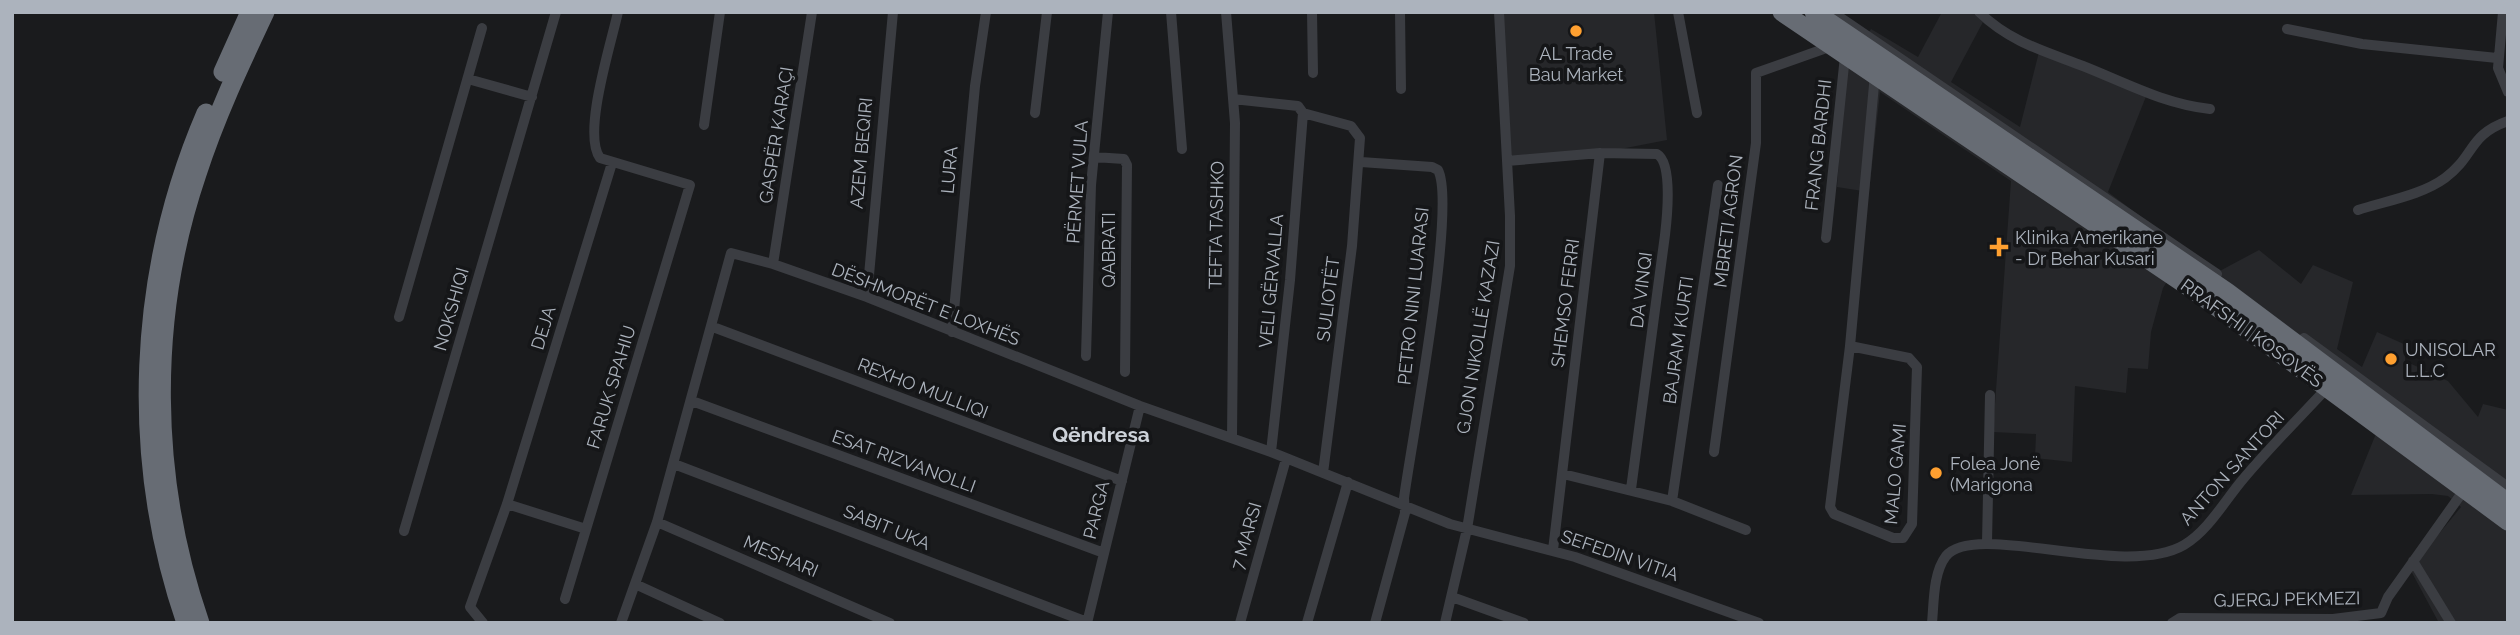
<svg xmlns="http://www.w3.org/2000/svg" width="2520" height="635" font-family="Raleway,sans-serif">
	<rect width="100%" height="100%" fill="#1a1b1d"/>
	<path fill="#26272a" d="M1499,12H1654L1667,140L1600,153L1507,161Z
		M1942,12H1972L1983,22L1951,82L2020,127L2039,52L2147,94L2108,192L2216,273L2259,250L2301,284L2313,265L2353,282L2337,349L2362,367L2377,332L2406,345L2405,361L2448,381L2478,417L2483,404L2508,410V623H2439L2410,569L2461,507L2448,496L2432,494L2351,495L2382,419L2175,269L2163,288L2151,332L2148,369L2128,368L2126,393L2075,386L2072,462L2035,458L2036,434L1993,432L2011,181L1880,92L1869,192L1837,187L1845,71L1871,29L1918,57Z"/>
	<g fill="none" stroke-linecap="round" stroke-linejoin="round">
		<path stroke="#3b3d42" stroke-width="10" d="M1171,12L1182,149
			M1226,12L1235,123L1232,438
			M1312,12L1313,73
			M1400,12L1401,89
			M1678,12L1697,113
			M1832,12L2217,274
			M1979,12C2010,42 2044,51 2083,66C2126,83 2164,104 2210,109
			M2503,12L2498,68L2508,92
			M2287,29L2362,44L2497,58
			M468,79L532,97
			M1233,99L1298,106L1303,113L1351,126L1360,138L1352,246L1323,473
			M1035,113L1047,12
			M704,125L720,12
			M1094,157L1124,159L1127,165L1125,372
			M1507,161L1600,153L1657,154C1673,163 1667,218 1665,235L1631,489
			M1361,162L1432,167L1438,170C1457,206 1411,444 1404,498L1405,513L1375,623
			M2358,210C2386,201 2422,195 2445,178C2475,156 2468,135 2508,121
			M1826,238L1845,56
			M773,264L812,12
			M867,297L893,12
			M399,317L482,28
			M713,327L1122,481
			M952,332L975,86L986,12
			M2304,338L2508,487
			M1850,346L1909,358L1917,367L1912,524L1903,538H1893L1834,514L1830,507L1850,346L1875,74
			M1086,356L1091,185L1108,12
			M692,401L1104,553
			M1271,452L1290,280L1303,113
			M1714,452L1756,143V73L1832,46
			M674,464L1087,622
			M1563,474L1672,501L1746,530
			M1672,501L1718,185
			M507,504L586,529
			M657,522L890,623
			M404,531L556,12
			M1987,543L1990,395
			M1553,550L1600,153
			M2413,561L2451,623
			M635,584L720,623
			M1452,597L1524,623
			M565,599L690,185L600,158C582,134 611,44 618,12
			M483,623L470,607L507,504L612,163
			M621,623L657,522L731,253L773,264L867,297L1140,406L1271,452L1450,524L1575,557L1759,623
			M1087,623L1140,406
			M1240,623L1286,459
			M1307,623L1348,482
			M1445,623L1467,529L1510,266V216L1499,12
			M1932,623C1934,602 1933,573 1946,556C1976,520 2124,580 2184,545C2209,530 2225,500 2244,478C2270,447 2299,418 2327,388
			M2172,623L2180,618L2333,619L2381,613L2388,597L2464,490"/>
		<path stroke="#676c74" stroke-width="19" d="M1782,12L2201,295L2508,521
			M1814,12L2227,292L2508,503
			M223,72L250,12
			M186,623C129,457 137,273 206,113
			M200,623C150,479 148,318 197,174C215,118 240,65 265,12"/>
	</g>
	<g fill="#ffa030" stroke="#151618" stroke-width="2.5">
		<circle cx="1576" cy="31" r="7"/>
		<path d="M1995.5 236.5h7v7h7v7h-7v7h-7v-7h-7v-7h7z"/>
		<circle cx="2391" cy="359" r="7"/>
		<circle cx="1936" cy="473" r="7"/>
	</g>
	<g text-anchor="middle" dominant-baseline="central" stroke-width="7" stroke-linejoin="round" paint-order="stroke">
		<g font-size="18" fill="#acb3bd" stroke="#151618" text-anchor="start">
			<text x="1576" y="53" text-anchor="middle">AL Trade<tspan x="1576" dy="21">Bau Market</tspan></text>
			<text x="2015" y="237">Klinika Amerikane<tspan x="2015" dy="21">- Dr Behar Kusari</tspan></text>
			<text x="2405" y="349">UNISOLAR<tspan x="2405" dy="21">L.L.C</tspan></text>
			<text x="1950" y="463">Folea Jonë<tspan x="1950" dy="21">(Marigona</tspan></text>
		</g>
		<g font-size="18" fill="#acb3bd" stroke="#151618">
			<text transform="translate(776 135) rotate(-81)">GASPËR KARAÇI</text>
			<text transform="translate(1818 145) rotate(-84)">FRANG BARDHI</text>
			<text transform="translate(861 153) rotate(-85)">AZEM BEQIRI</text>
			<text transform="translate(949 170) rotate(-85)">LURA</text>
			<text transform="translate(1077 182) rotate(-86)">PËRMET VULA</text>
			<text transform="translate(1728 221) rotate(-83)">MBRETI AGRON</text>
			<text transform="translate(1216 225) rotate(-89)">TEFTA TASHKO</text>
			<text transform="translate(1108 250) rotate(-90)">QABRATI</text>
			<text transform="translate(1271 281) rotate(-85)">VELI GËRVALLA</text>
			<text transform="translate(1641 290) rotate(-83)">DA VINQI</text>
			<text transform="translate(1413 296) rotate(-84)">PETRO NINI LUARASI</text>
			<text transform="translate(1328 299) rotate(-83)">SULIOTËT</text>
			<text transform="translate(1565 303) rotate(-83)">SHEMSO FERRI</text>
			<text transform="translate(926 304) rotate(21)">DËSHMORËT E LOXHËS</text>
			<text transform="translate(451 309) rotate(-74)">NOKSHIQI</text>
			<text transform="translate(543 328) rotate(-73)">DEJA</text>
			<text transform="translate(2252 333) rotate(36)">RRAFSHI I KOSOVËS</text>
			<text transform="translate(1478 337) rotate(-81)">GJON NIKOLLË KAZAZI</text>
			<text transform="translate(1678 340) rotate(-82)">BAJRAM KURTI</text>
			<text transform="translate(611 387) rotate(-73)">FARUK SPAHIU</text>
			<text transform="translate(923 388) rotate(21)">REXHO MULLIQI</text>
			<text transform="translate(904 461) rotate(20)">ESAT RIZVANOLLI</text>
			<text transform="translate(2232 468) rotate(-48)">ANTON SANTORI</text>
			<text transform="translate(1895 474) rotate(-85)">MALO GAMI</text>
			<text transform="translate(1096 510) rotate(-76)">PARGA</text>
			<text transform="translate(887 527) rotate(22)">SABIT UKA</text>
			<text transform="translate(1246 536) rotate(-74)">7 MARSI</text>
			<text transform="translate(1620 555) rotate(19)">SEFEDIN VITIA</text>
			<text transform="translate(781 556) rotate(23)">MESHARI</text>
			<text transform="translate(2287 599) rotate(-1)">GJERGJ PEKMEZI</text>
		</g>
		<g font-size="21" font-weight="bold" fill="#cdd2d9" stroke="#151618">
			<text x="1101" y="434">Qëndresa</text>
		</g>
	</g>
	<rect width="2520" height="635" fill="none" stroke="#acb3bd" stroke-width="28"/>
</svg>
